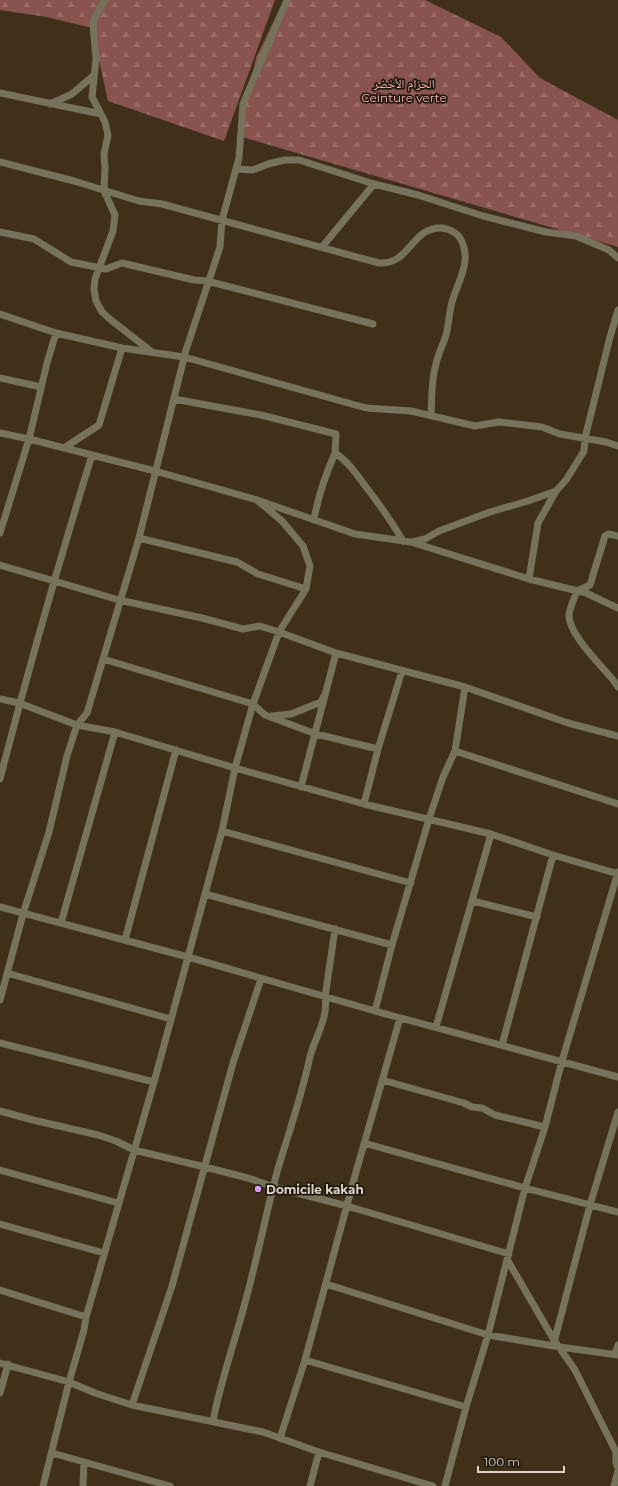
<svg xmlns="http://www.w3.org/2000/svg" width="618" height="1486" font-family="Montserrat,'Noto Naskh Arabic',sans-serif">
	<defs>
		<pattern id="forest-firs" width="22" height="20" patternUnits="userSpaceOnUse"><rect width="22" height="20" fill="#89534f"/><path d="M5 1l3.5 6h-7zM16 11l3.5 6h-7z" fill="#996b67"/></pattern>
	</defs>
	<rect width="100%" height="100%" fill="#40301a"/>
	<path fill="url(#forest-firs)" d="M0,0H275L224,141L108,101L92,28L47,17L0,10Z
		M284,0H425L501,37L540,78L618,120V247L239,136L256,58Z"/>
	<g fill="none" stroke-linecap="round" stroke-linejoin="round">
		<path stroke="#76725c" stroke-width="7" d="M0,93L101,114L92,97L96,59L93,25L94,19L105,0
			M50,104L72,94L93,76
			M101,114L105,122L108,135L104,154L105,168L104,191L115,215L113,231L95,279L94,289L96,301L102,312L111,320L152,352
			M0,162L74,181L139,201L162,204L379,263C411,265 410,227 442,228C449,229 456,232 460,238C473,260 458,281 452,302C449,313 449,324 446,335C443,345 438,354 436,364C431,380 432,398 431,415
			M237,169L253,170L268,164L285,160H299L374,184L418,195L483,216L546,232L576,236L609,250L618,258
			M0,232L34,239L71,262L106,269L122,263L194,280L207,281L373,324
			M322,247L374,184
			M0,314L56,333L122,348L184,357L366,408L411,411L475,426L499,422L542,427L560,434L606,442L618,446
			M0,378L41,387
			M174,399L261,415L336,434L335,453C348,461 357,475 366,487C380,505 392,522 403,541
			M0,433L29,439L155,471L257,500L355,534L411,542L529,579L586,593L618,608
			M64,448L99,425L122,348
			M314,520C318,495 325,476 335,453
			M0,533L29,439L47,363L56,333
			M618,536L609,534L605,536L590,585L577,591C574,599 570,607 569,615C568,634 602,666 614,681L618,687
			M139,538L237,562L258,574L306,589
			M412,542L425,539L439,531L490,512L528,501L556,491
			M0,565L119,600L202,618L243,629L260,626L279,632L336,653L465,687L568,723L618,736
			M529,579L538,523L556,491L566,480L584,451L585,438L610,337L618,310
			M103,659L253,704L265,715L316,734L378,749
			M0,699L19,703L77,725L115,732L235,768L364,804L491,834L553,855L618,874
			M272,716L291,714L321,702L324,696
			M455,751L618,804
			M0,779C28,670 59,562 92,455
			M301,787L336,653
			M364,804L378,749L402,671
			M222,831L411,883
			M205,894L392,945
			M473,901L537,917
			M0,907L188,957L375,1011L618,1077
			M61,923L115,732
			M125,940L176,750
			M7,973L171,1019
			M0,1000L23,914L49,832L67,756L77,725L87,713L139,538L186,350L220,247L222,220L239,158L243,104L287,0
			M375,1011L392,945L429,819L443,777L455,751L465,687
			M436,1027L491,834
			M0,1043L154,1082
			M502,1045L553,855
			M382,1080L464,1103L472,1107L482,1108L495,1115L545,1127
			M0,1111L33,1120L98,1135L116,1141L134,1150L205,1167L248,1178L274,1187L347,1206L509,1254
			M364,1143L525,1188L618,1212
			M0,1170L118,1203
			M0,1224L104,1253
			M508,1261L554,1340L575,1370L616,1452V1463L618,1468
			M326,1284L488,1335L560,1347L618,1355
			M0,1290L86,1317
			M553,1346L590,1205L618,1112
			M615,1354L618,1345
			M305,1360L466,1407
			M0,1363L69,1382L95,1393L132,1405L263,1432L319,1452L433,1486
			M0,1393L8,1364
			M132,1405L172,1286L233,1063L261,979
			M213,1421C220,1384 233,1347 243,1310C256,1264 265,1218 277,1172C288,1135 301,1098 309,1061C313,1040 329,1019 325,997L335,929
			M281,1439L282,1432L305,1360L356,1172L400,1018
			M52,1453L170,1486
			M43,1486L69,1382L84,1330L86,1317L154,1082L188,957L222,831L235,768L253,704L279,632L306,589L310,566L303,546L282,521L257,500
			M83,1486L84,1462
			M310,1486L319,1452
			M445,1486L466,1407L488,1335L525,1188L545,1127L562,1061L618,872
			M614,1486L618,1471"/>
	</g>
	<circle fill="#d69bfa" stroke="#211a10" stroke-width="1.5" cx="258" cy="1189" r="4"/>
	<g text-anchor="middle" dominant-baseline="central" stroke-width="3.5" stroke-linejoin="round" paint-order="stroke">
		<g font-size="12" fill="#f8b3ac" stroke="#211a10">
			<text x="404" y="83">الحزام الأخضر<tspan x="404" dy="14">Ceinture verte</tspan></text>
		</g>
		<g font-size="12" font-weight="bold" fill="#dad0c3" stroke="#211a10" text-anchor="start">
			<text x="266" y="1189">Domicile kakah</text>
		</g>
	</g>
	<path d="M478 1466v6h86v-6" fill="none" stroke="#dad0c3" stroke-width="2"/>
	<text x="484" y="1466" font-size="12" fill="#dad0c3" stroke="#211a10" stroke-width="3" paint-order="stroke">100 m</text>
</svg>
